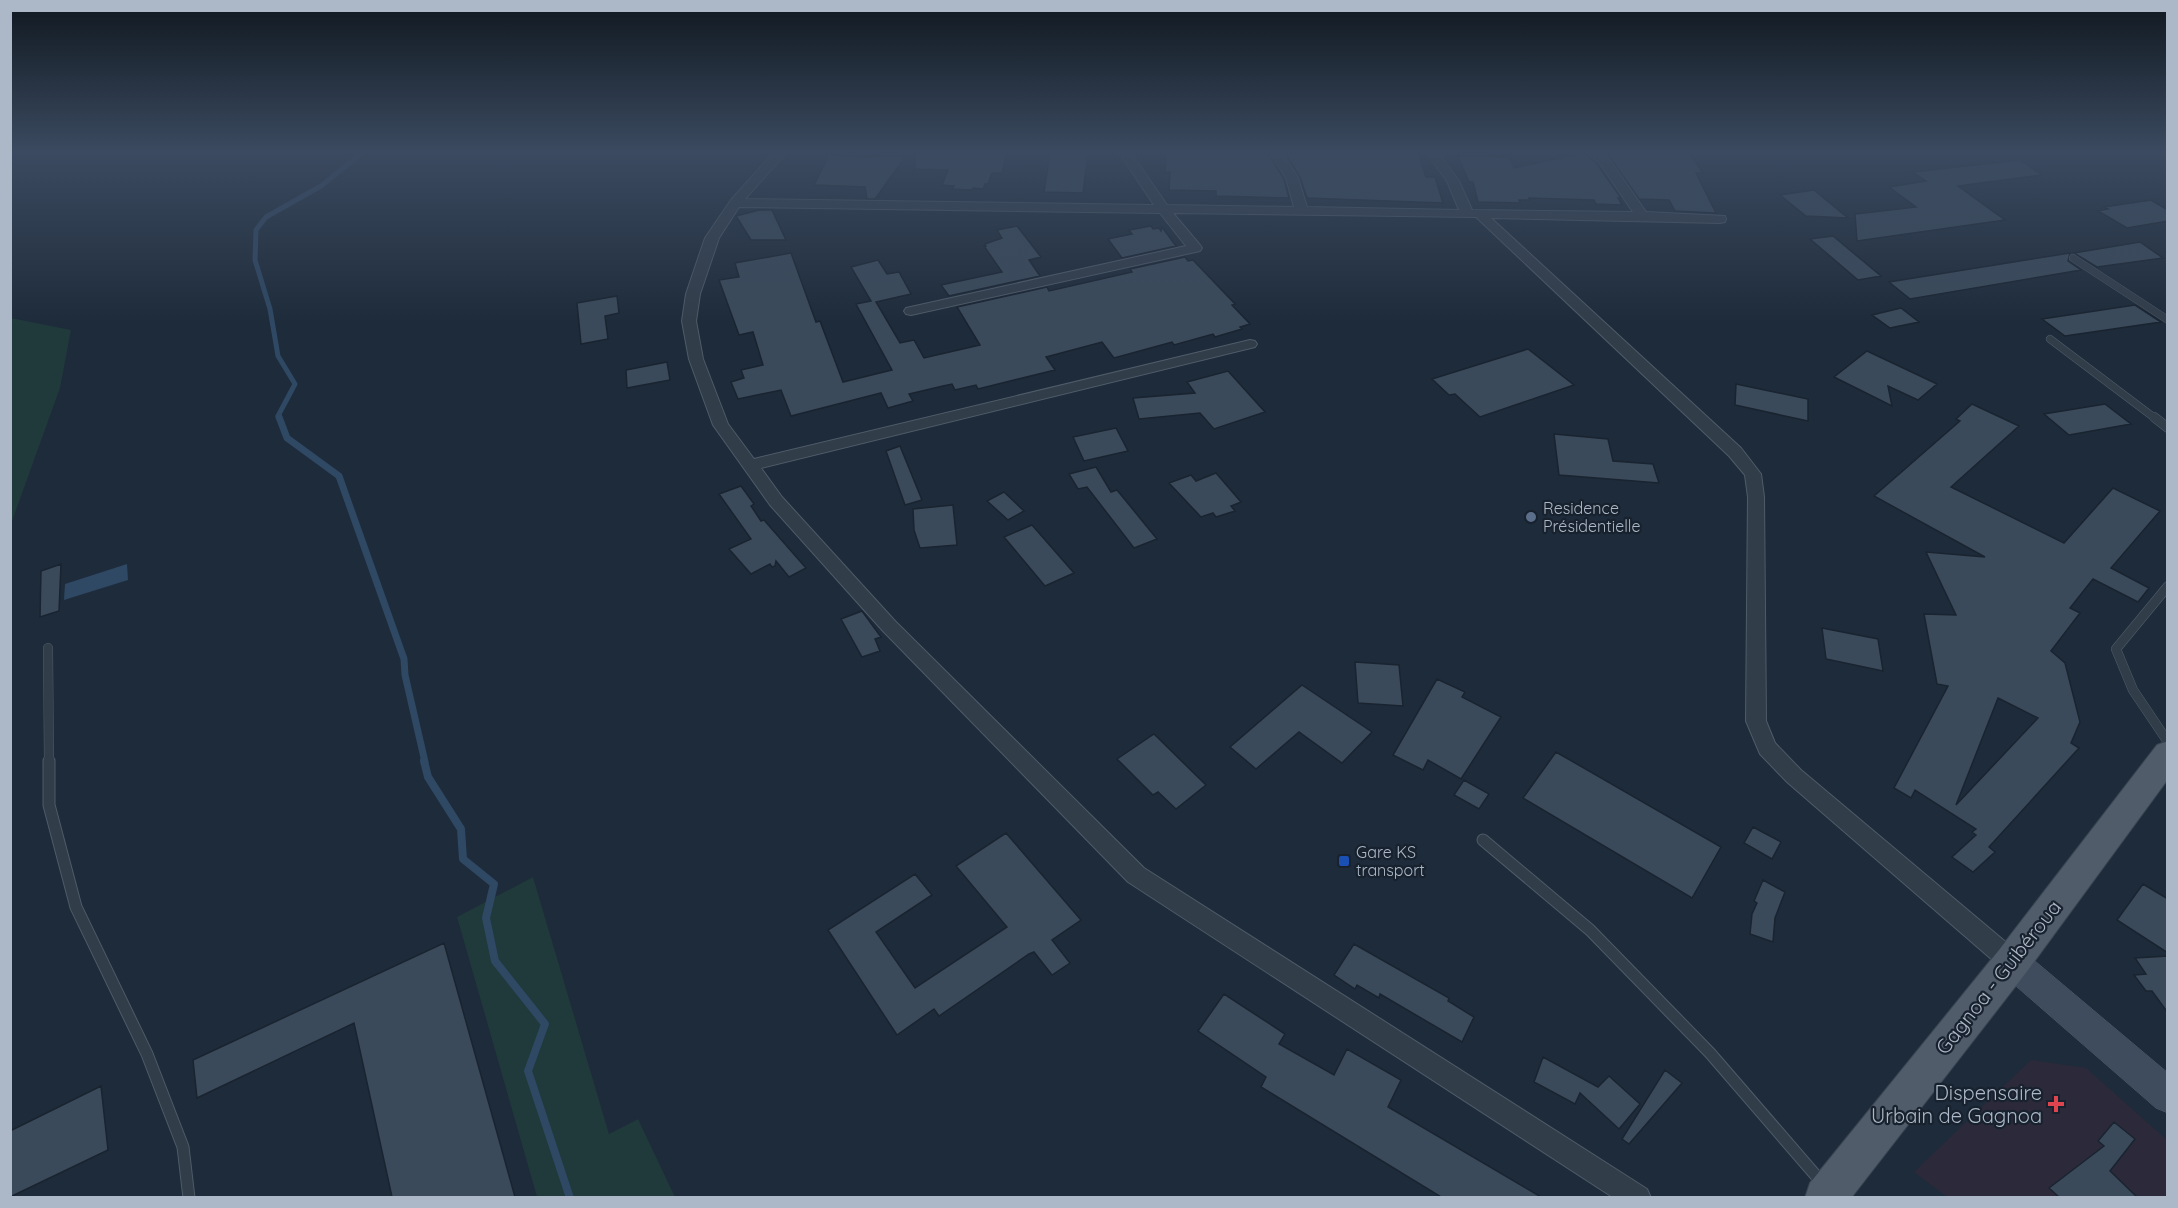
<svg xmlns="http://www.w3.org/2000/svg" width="2178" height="1208" font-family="Quicksand,sans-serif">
	<rect width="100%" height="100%" fill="#1e2b3a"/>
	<path fill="#2c2a3a" d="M2031,1060L2086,1068L2167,1140V1197H1947L1914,1172Z"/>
	<path fill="#20393b" d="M11,318L71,330L60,388L11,524Z
		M533,877L609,1134L638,1119L675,1197H537L457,917Z"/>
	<path fill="#2f4863" d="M127,564L128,580L64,600L65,584Z"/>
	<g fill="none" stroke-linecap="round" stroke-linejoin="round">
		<path stroke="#2f4863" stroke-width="5" d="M279,419L278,416L295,384L278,356L270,309L255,260L256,230L266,217L321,186L362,153"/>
		<path stroke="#2f4863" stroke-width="7" d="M279,417L287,438L339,476L404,659L405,675L425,762"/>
		<path stroke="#2f4863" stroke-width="8" d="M424,761L428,777L461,829L463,859L494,884L486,918L495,961L545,1024L528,1071L570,1198"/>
	</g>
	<path fill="#3a4a5a" stroke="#1a2430" stroke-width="1.5" fill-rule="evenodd" d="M915,153H1007L1002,173H992L988,184H985L983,189L973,188L972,190L952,189L954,186L942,185L948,170L915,169Z
		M1050,153H1088L1083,193L1044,192Z
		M1166,153H1268L1284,179L1289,198L1216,196V191L1169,190L1170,172H1165Z
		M1285,153H1418L1426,177H1435L1443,203L1307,198L1300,177Z
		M1584,153L1597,164L1621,198H1618L1622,205L1596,204L1594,200L1529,198L1530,200H1519L1520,203L1478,202L1473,182H1469L1458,156L1509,157L1514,168Z
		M1607,153H1689L1703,173H1696L1716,213L1675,211L1669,200L1639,199Z
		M829,155L863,157L906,156L875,199H867L865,187L814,185Z
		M2020,160L2042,175L1958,186L2005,220L1857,241L1855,214L1916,207L1889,187L1926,181L1913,172Z
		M1814,190L1848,218L1806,216L1780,195Z
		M2151,200L2168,210V221L2127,228L2098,211L2108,209L2104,207Z
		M759,210H772L786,240H751L736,216Z
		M1017,226L1041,257L1029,260L1040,276L949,296L941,285L1002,272L984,246H986L985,244L1002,238L997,230Z
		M1151,226L1153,229L1159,228L1161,231L1162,227L1176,246L1122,258L1108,239L1132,234L1129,230Z
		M1833,236L1881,276L1858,280L1810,239Z
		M2140,242L2163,258L2097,267L2074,253Z
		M791,253L816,322L820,321L843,382L892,370L856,304L871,301L851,267L878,260L887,274L899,272L911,294L876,302L900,343L914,340L924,358L980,345L957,307L1047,287L1049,291L1132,272L1130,269L1185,257L1188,261L1193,260L1235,304L1232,305L1250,324L1240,327L1242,329L1215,337L1213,334L1174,345L1172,342L1114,358L1102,342L1046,357L1055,370L978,389L976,385L955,390L952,384L943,386L909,394L913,401L888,408L881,393L791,416L781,390L738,399L731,382L744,378L741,370L763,365L753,332L739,335L719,280L739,277L735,263Z
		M2070,253L2068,261L2081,270L1910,299L1889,282Z
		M617,296L619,313L605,316L608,339L581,344L577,303Z
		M2135,305L2161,322L2065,336L2042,319Z
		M1901,308L1919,322L1890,328L1872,315Z
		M1528,349L1574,385L1480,417L1455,394L1449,395L1432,379Z
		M1867,351L1901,367L1937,384L1918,400L1888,386L1892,406L1834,377Z
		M667,362L670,380L627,388L626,370Z
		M1228,371L1265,412L1214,429L1200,413L1139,419L1133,398L1195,393L1187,382Z
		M1736,384L1808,399V421L1735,405Z
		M1972,404L2019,426L1951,487L2064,543L2113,488L2160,511L2111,568L2149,588L2138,602L2093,579L2070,608L2080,613L2051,651L2065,663L2080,722L2071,743L2079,748L1989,847L1995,852L1973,872L1952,857L1976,835L1972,832L1976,829L1915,790L1911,798L1894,788L1948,686L1937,684L1924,614L1956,615L1926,552L1985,557L1874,496L1960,421L1956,419ZM1998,698L2038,718L1956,805Z
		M2105,404L2131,424L2069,435L2044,414Z
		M1116,428L1128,451L1084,461L1073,437Z
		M1554,434L1608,439L1613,461L1653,464L1659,483L1559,475Z
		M900,446L922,500L905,505L886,451Z
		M1096,467L1111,492L1117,490L1157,539L1134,548L1087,487L1078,489L1069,474Z
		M1216,473L1241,502L1231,506L1235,511L1216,517L1213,513L1201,517L1169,483L1191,475L1196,481Z
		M741,486L754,504L751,506L761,521L764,520L806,568L789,577L776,561L775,566L772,567L770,564L751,574L729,549L751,539L719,494Z
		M1004,492L1024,511L1008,520L987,501Z
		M953,505L957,545L920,548L914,530L913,509Z
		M1032,525L1074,573L1045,586L1004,537Z
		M61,564L59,611L40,617L41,571Z
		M862,611L881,637L875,639L880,651L862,657L841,619Z
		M1822,628L1878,639L1883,671L1826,659Z
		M1355,662L1399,665L1403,706L1358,703Z
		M1437,679L1465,692L1462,697L1501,717L1461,779L1428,760L1423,770L1393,755Z
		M1302,685L1372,732L1342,763L1299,732L1256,769L1230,747Z
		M1154,734L1206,785L1176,809L1158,792L1153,795L1117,759Z
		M1556,752L1721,847L1692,898L1523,798Z
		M1464,780L1489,794L1479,809L1454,795Z
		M1753,827L1781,842L1772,859L1744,843Z
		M1006,833L1081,920L1052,940L1070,963L1052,975L1034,952L1029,954L939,1016L934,1009L897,1035L828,930L915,874L932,895L876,932L915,988L1007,927L956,866Z
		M1763,880L1785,892L1775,918L1773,942L1750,934L1752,914L1757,903L1754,901Z
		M2143,884L2168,899V953L2117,920Z
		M444,943L515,1197H392L354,1023L197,1098L193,1060Z
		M1354,944L1449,998L1448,1001L1474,1017L1462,1042L1380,994L1379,998L1357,985L1355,989L1334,975Z
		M2168,956V1013L2152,991H2146L2134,975L2146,974L2135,958Z
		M1224,994L1285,1034L1279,1044L1334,1075L1347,1049L1401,1080L1388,1107L1541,1197H1441L1261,1087L1266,1077L1198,1031Z
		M1543,1057L1598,1087L1609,1076L1640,1104L1619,1129L1580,1093L1575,1104L1534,1082Z
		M1665,1070L1682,1083L1629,1144L1622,1139Z
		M101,1086L108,1150L10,1197V1131Z
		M2114,1122L2135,1139L2110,1171L2137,1197H2059L2049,1188L2104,1146L2098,1141Z"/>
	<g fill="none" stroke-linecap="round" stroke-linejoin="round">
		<g stroke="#4f5b68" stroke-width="8">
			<path id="lane-far2" d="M2073,258L2168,320
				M2050,339L2156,419"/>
		</g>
		<g stroke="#4f5b68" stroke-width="10">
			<path id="lane-far1" d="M2154,417L2168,428
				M2168,586L2116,649L2133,690L2168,742
				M48,648L49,762"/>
		</g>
		<g stroke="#4f5b68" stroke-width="13">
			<path id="lane" d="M49,761V805L76,907L147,1054L183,1147L189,1198
				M1483,840L1590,930L1710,1053L1824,1185"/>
		</g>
		<g stroke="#4f5b68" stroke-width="2">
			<path id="street" d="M773,153H786L745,199L1154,205L1119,153H1131L1167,205L1294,207L1286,178L1270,153H1282L1298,178L1307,207L1459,210L1447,181L1426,153H1438L1459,181L1472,210L1633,212L1599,162L1586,153H1602L1607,156L1646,212L1725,216L1726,219L1725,222L1720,223L1491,218L1741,448L1761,474L1764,497L1766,721L1775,743L1801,770L2020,954L2023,962L2020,970L2012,973L2004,970L1787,782L1760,754L1746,721L1748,497L1745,475L1729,456L1476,217L1173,213L1200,245L1202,248L1200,251L911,315L906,314L904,311L906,308L1186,246L1160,213L739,207L719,238L700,294L696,321L703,359L728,424L754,459L1250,340L1255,341L1257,344L1255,347L761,468L782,497L895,621L1144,868L1647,1189L1651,1198H1614L1128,882L883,631L770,505L713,425L689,359L682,321L686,294L705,238L731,200Z"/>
		</g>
		<g stroke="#4f5b68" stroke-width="1">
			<path id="secondary" d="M2012,947L2023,951L2168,1073V1113L2156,1108L2001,973L1996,962L2001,951Z"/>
		</g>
		<g stroke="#3b4653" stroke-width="2">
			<path id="primary" d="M2168,741V779L2025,974L1851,1198H1805L1810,1183L1999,950L2157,745Z"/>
		</g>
		<use href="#lane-far2" stroke="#323d4a" stroke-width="7"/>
		<use href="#lane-far1" stroke="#323d4a" stroke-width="9"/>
		<use href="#lane" stroke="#323d4a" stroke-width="11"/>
		<use href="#street" fill="#323d4a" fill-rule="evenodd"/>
		<use href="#secondary" fill="#3f4c5d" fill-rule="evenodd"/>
		<use href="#primary" fill="#505c6a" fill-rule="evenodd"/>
	</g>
	<linearGradient id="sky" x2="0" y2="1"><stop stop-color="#101820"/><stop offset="0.47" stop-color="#3b4a60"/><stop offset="1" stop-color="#3b4a60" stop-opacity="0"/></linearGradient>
	<rect width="2178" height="323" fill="url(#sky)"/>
	<circle fill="#5c6f8a" stroke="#18222e" stroke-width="2" cx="1531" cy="517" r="6"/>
	<rect fill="#1a4fb4" stroke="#18222e" stroke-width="2" x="1338" y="855" width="12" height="12" rx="3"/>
	<path fill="#e0444e" stroke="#18222e" stroke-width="2" d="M2053 1095h6v6h6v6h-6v6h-6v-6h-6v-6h6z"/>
	<g text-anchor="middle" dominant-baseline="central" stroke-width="4.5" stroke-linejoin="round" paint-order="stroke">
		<g font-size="16" fill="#acb8c7" stroke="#18222e" text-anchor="start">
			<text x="1543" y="508">Residence<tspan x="1543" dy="18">Présidentielle</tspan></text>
			<text x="1356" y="852">Gare KS<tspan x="1356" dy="18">transport</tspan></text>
		</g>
		<g font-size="20" fill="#acb8c7" stroke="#18222e">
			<text transform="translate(1998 977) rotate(-52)">Gagnoa - Guibéroua</text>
		</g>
		<g font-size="20" fill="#acb8c7" stroke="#18222e" text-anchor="end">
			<text x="2042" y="1092">Dispensaire<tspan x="2042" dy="23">Urbain de Gagnoa</tspan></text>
		</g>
	</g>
	<rect width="2178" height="1208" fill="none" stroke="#acb8c7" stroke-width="24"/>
</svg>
